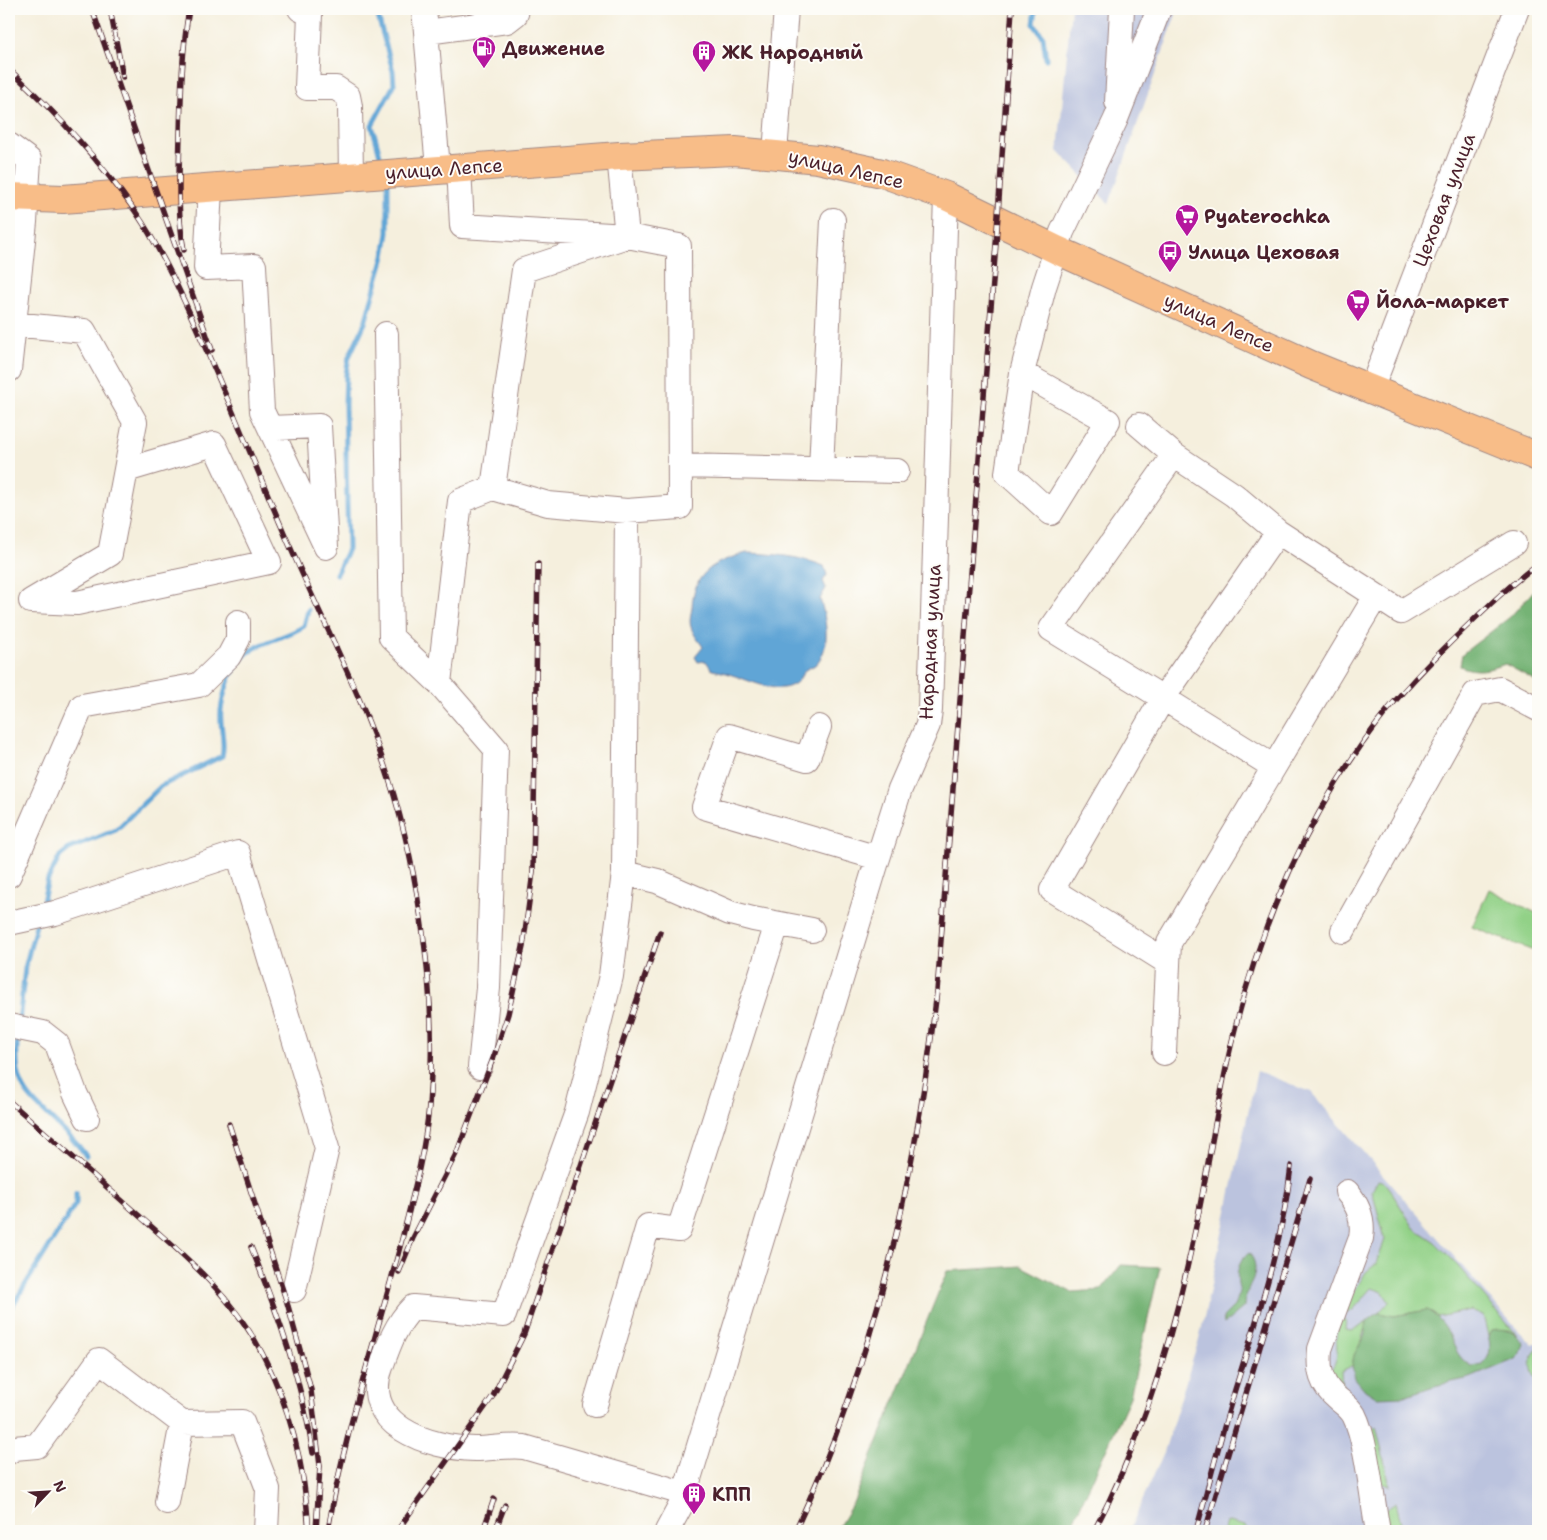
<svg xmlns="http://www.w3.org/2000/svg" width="1547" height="1540" font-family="'Shantell Sans',sans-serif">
	<rect width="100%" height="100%" fill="#fdfcf7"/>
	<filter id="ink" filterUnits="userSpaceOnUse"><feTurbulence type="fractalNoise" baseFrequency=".02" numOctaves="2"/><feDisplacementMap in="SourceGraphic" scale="10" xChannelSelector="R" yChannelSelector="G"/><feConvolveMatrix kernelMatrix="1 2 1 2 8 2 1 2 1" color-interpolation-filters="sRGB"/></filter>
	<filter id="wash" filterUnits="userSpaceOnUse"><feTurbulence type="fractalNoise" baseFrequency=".0096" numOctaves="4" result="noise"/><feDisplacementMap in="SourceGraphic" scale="20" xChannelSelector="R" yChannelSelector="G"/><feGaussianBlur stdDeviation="1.12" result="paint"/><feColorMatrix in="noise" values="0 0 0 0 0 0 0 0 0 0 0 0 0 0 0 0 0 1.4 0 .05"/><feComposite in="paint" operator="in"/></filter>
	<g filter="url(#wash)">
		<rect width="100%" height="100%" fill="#f5efdd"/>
		<path fill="#bbc3de" d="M1071,9H1178L1109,204L1058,151Z
			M1257,1071L1311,1092L1516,1328L1533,1345L1538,1343V1531H1129L1164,1452L1200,1336Z"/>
		<path fill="#92d187" stroke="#6e7859" d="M1489,889L1538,914V949L1531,950L1472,927Z
			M1378,1180L1384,1182L1390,1190L1414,1228L1435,1242L1451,1258L1517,1335L1509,1330H1491L1488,1336L1483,1315L1471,1310L1438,1317L1427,1310L1394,1316L1378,1313L1389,1302L1383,1292L1372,1288L1353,1310L1344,1313V1308L1366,1272L1377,1263L1385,1239L1372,1191Z
			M1341,1319L1346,1321L1345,1330L1351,1331L1366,1322C1364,1338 1355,1350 1352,1366L1341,1371L1342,1385L1348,1395L1344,1396L1330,1370C1344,1356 1330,1339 1341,1319Z
			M1538,1349V1381C1530,1372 1528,1356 1538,1349Z
			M1376,1426L1390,1486L1378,1482L1370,1430Z
			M1396,1503L1403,1531H1386L1385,1510Z
			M1229,1522L1245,1526L1249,1531H1223L1226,1523Z"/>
		<path fill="#75b374" stroke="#606950" d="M1538,586V682L1505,664C1489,670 1476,673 1460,666L1462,654L1510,617Z
			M1249,1253C1265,1272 1244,1287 1244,1307L1224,1324L1223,1317L1234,1306L1240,1293C1236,1278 1235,1264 1249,1253Z
			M1121,1265L1160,1267L1130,1397L1069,1531H836L853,1503L947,1271L1021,1266L1071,1292L1101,1290Z
			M1427,1310C1457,1327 1447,1352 1471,1366L1483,1364C1491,1355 1491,1348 1488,1336L1491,1330C1506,1327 1515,1332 1524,1344L1521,1353L1516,1359L1470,1378L1434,1386L1404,1396L1376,1397L1365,1390L1355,1378L1352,1366L1354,1355L1365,1334L1366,1322L1378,1313L1394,1316Z"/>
		<path fill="#61a5d6" stroke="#566280" d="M747,553C774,554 799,556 824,566L827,575L823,581L826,588L820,599C826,618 832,649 815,665C812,667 808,668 805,670C802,673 801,677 799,680C793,687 783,689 775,688C753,685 734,673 712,670L706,661L698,662L695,657L703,647C699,641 693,634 691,627C689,622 691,613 692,608C693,571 716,561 747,553Z"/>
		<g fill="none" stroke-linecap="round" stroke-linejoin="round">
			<path stroke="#61a5d6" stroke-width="5" d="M376,9L393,71L394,85L372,125L383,167
				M1036,9L1034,24L1043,37L1046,59
				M336,574L348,549L345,404L346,374L349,357L365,323L384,256L388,233V182
				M41,910L48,879L60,856L69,849L116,830L161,786L222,756C226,742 219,725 221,710C224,688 234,659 255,648C271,639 289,636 304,626L308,610
				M19,1022L25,968L36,925
				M18,1033C12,1089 26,1094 63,1130C71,1138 80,1146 86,1156
				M9,1311L70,1213L76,1203V1193"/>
		</g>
	</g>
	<g filter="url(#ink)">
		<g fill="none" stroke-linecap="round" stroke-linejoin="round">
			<g stroke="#a08784" stroke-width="26">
				<path id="minor" d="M300,9L310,14L307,88H336L348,96L350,106L351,176
					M424,9L438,168
					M427,32L507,21L516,14L517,9
					M1117,102L1122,9
					M9,145L29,160L25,222L9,370
					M775,153L786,9
					M459,167L462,226L627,236L679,246L680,507L627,511L624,873L611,976L577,1112L504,1315L413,1307C396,1324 389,1344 381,1367C359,1425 429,1448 475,1449C492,1449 507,1445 524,1447L683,1493
					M210,188L206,268L254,266L262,411L326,547L319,426L270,428
					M12,324L84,331L135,422L110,554L31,601L77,603L269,562L214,444L126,470
					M386,334L391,637L439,683
					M1022,373L1007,473L1051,513L1108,421L1022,373L1044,287L1062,232L1116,119L1159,9
					M1371,390L1517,9
					M1139,425L1174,455L1234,495L1278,532L1401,612L1514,543
					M680,466L897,471
					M821,468L833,220
					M493,488L548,504L627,511
					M819,727L807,759L729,736L704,807L878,858L900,789L928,725L930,710L946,196
					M1274,767L1163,698L1278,532
					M624,873L657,881L730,913L753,919L812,930
					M9,875L82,706L199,685L229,656L238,639V622
					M9,923L55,913L238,853L327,1148L294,1290
					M1343,931L1475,694L1500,689L1538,709
					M1167,962L1052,890L1163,698L1051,629L1174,455
					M9,1026L43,1033L57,1044L75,1093L87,1118
					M1164,1053L1169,943L1376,596
					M480,1067L488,988L496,749L439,683L460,501L493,488L524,270L627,236L619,156
					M1347,1192C1359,1206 1364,1220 1361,1238L1320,1349C1318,1371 1321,1385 1338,1399C1344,1404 1350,1408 1354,1415C1367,1440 1372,1501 1378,1531
					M595,1405L648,1226L679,1230L777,924
					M9,1452L14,1448L37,1446L99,1360L182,1423L242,1422L268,1489L266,1531
					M167,1502L182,1423
					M667,1531L681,1505L878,858"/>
			</g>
			<g stroke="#a08784" stroke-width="30">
				<path id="major" d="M9,197L63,199L619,156L735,151L818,159L882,173L946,196L1057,250L1311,365L1538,457"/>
			</g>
			<use href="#minor" stroke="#fff" stroke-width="24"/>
			<use href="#major" stroke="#f8bd88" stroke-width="28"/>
			<g stroke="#4a1f2b" stroke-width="5.5">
				<path id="rail" d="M92,9L212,350
					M110,9L123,77
					M9,69C56,113 98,158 135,211C163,252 184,300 204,345C231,406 256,467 282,528C317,611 361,691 388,776C420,874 438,1004 429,1106C425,1151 413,1195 402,1239C377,1336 344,1432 328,1531
					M184,250C177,213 179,174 180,135C181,93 182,50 189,9
					M9,1101C49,1136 89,1171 128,1206C178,1250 231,1293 262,1353C291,1408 305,1470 309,1531
					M229,1124L288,1306L311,1390L320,1466L316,1531
					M251,1247C278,1314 302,1381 313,1453
					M399,1272L413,1238L457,1152L494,1056L508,1014L523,947L533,872L538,564
					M397,1531L493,1396L524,1334L660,932
					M483,1531L494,1499
					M495,1531L505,1505
					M795,1531C876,1359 915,1179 937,991L996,244L1012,9
					M1094,1531C1144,1436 1175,1331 1196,1226C1209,1163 1218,1099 1233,1037C1260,925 1308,813 1379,721C1404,688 1434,658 1464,629C1488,606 1512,583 1538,564
					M1196,1531C1210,1481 1222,1430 1238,1380C1260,1309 1283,1240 1291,1166
					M1205,1531L1310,1179"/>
			</g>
			<use href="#rail" stroke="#fdfcf7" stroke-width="4" stroke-dasharray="11" stroke-linecap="butt"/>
		</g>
	</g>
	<defs>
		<g id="fuel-pin" transform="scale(1.25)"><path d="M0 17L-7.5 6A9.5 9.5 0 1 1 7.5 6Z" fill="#b5179e" stroke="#fdfcf7"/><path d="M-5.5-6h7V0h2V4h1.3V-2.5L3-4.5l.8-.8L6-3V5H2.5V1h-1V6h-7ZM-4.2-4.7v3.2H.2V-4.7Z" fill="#fff"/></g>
		<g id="building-pin" transform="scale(1.25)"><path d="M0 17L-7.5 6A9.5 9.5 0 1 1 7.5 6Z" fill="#b5179e" stroke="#fdfcf7"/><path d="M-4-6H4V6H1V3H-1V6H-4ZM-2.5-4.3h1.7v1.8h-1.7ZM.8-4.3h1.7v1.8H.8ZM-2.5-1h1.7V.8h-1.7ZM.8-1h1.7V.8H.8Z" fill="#fff"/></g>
		<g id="supermarket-pin" transform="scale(1.25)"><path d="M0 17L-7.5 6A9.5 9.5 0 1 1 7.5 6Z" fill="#b5179e" stroke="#fdfcf7"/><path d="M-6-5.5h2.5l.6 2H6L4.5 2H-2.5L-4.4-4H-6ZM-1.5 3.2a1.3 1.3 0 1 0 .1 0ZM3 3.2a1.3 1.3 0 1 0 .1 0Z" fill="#fff"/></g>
		<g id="bus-pin" transform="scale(1.25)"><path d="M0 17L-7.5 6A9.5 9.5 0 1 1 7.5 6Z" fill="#b5179e" stroke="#fdfcf7"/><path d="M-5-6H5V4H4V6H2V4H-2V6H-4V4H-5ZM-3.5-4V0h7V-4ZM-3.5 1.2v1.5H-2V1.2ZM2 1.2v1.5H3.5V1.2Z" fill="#fff"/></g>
	</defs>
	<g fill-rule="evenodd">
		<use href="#fuel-pin" x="484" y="48"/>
		<use href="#building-pin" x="704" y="52"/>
		<use href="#supermarket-pin" x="1187" y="216"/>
		<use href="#bus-pin" x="1170" y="252"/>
		<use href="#supermarket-pin" x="1358" y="301"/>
		<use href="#building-pin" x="694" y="1494"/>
	</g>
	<g text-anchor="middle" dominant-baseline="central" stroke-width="4" stroke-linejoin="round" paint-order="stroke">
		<g font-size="19" font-weight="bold" fill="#4a1f2b" stroke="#fdfcf7" text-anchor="start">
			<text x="502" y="48">Движение</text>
			<text x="722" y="52">ЖК Народный</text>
			<text x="1204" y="216">Pyaterochka</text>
			<text x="1188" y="252">Улица Цеховая</text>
			<text x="1376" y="301">Йола-маркет</text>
			<text x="712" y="1494">КПП</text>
		</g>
		<g font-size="19" fill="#4a1f2b" stroke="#fdfcf7">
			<text transform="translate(444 169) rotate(-4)">улица Лепсе</text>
			<text transform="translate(846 169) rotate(13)">улица Лепсе</text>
			<text transform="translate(1444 200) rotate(-69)">Цеховая улица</text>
			<text transform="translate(1219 323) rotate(24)">улица Лепсе</text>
			<text transform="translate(930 642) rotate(-87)">Народная улица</text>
		</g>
	</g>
	<rect width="1547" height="1540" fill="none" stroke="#fdfcf7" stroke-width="30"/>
	<g transform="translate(48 1492) rotate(65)" stroke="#fdfcf7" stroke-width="4" paint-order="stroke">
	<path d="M0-4L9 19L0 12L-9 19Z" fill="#4a1f2b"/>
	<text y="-8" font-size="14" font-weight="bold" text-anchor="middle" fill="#4a1f2b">N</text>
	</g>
</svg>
